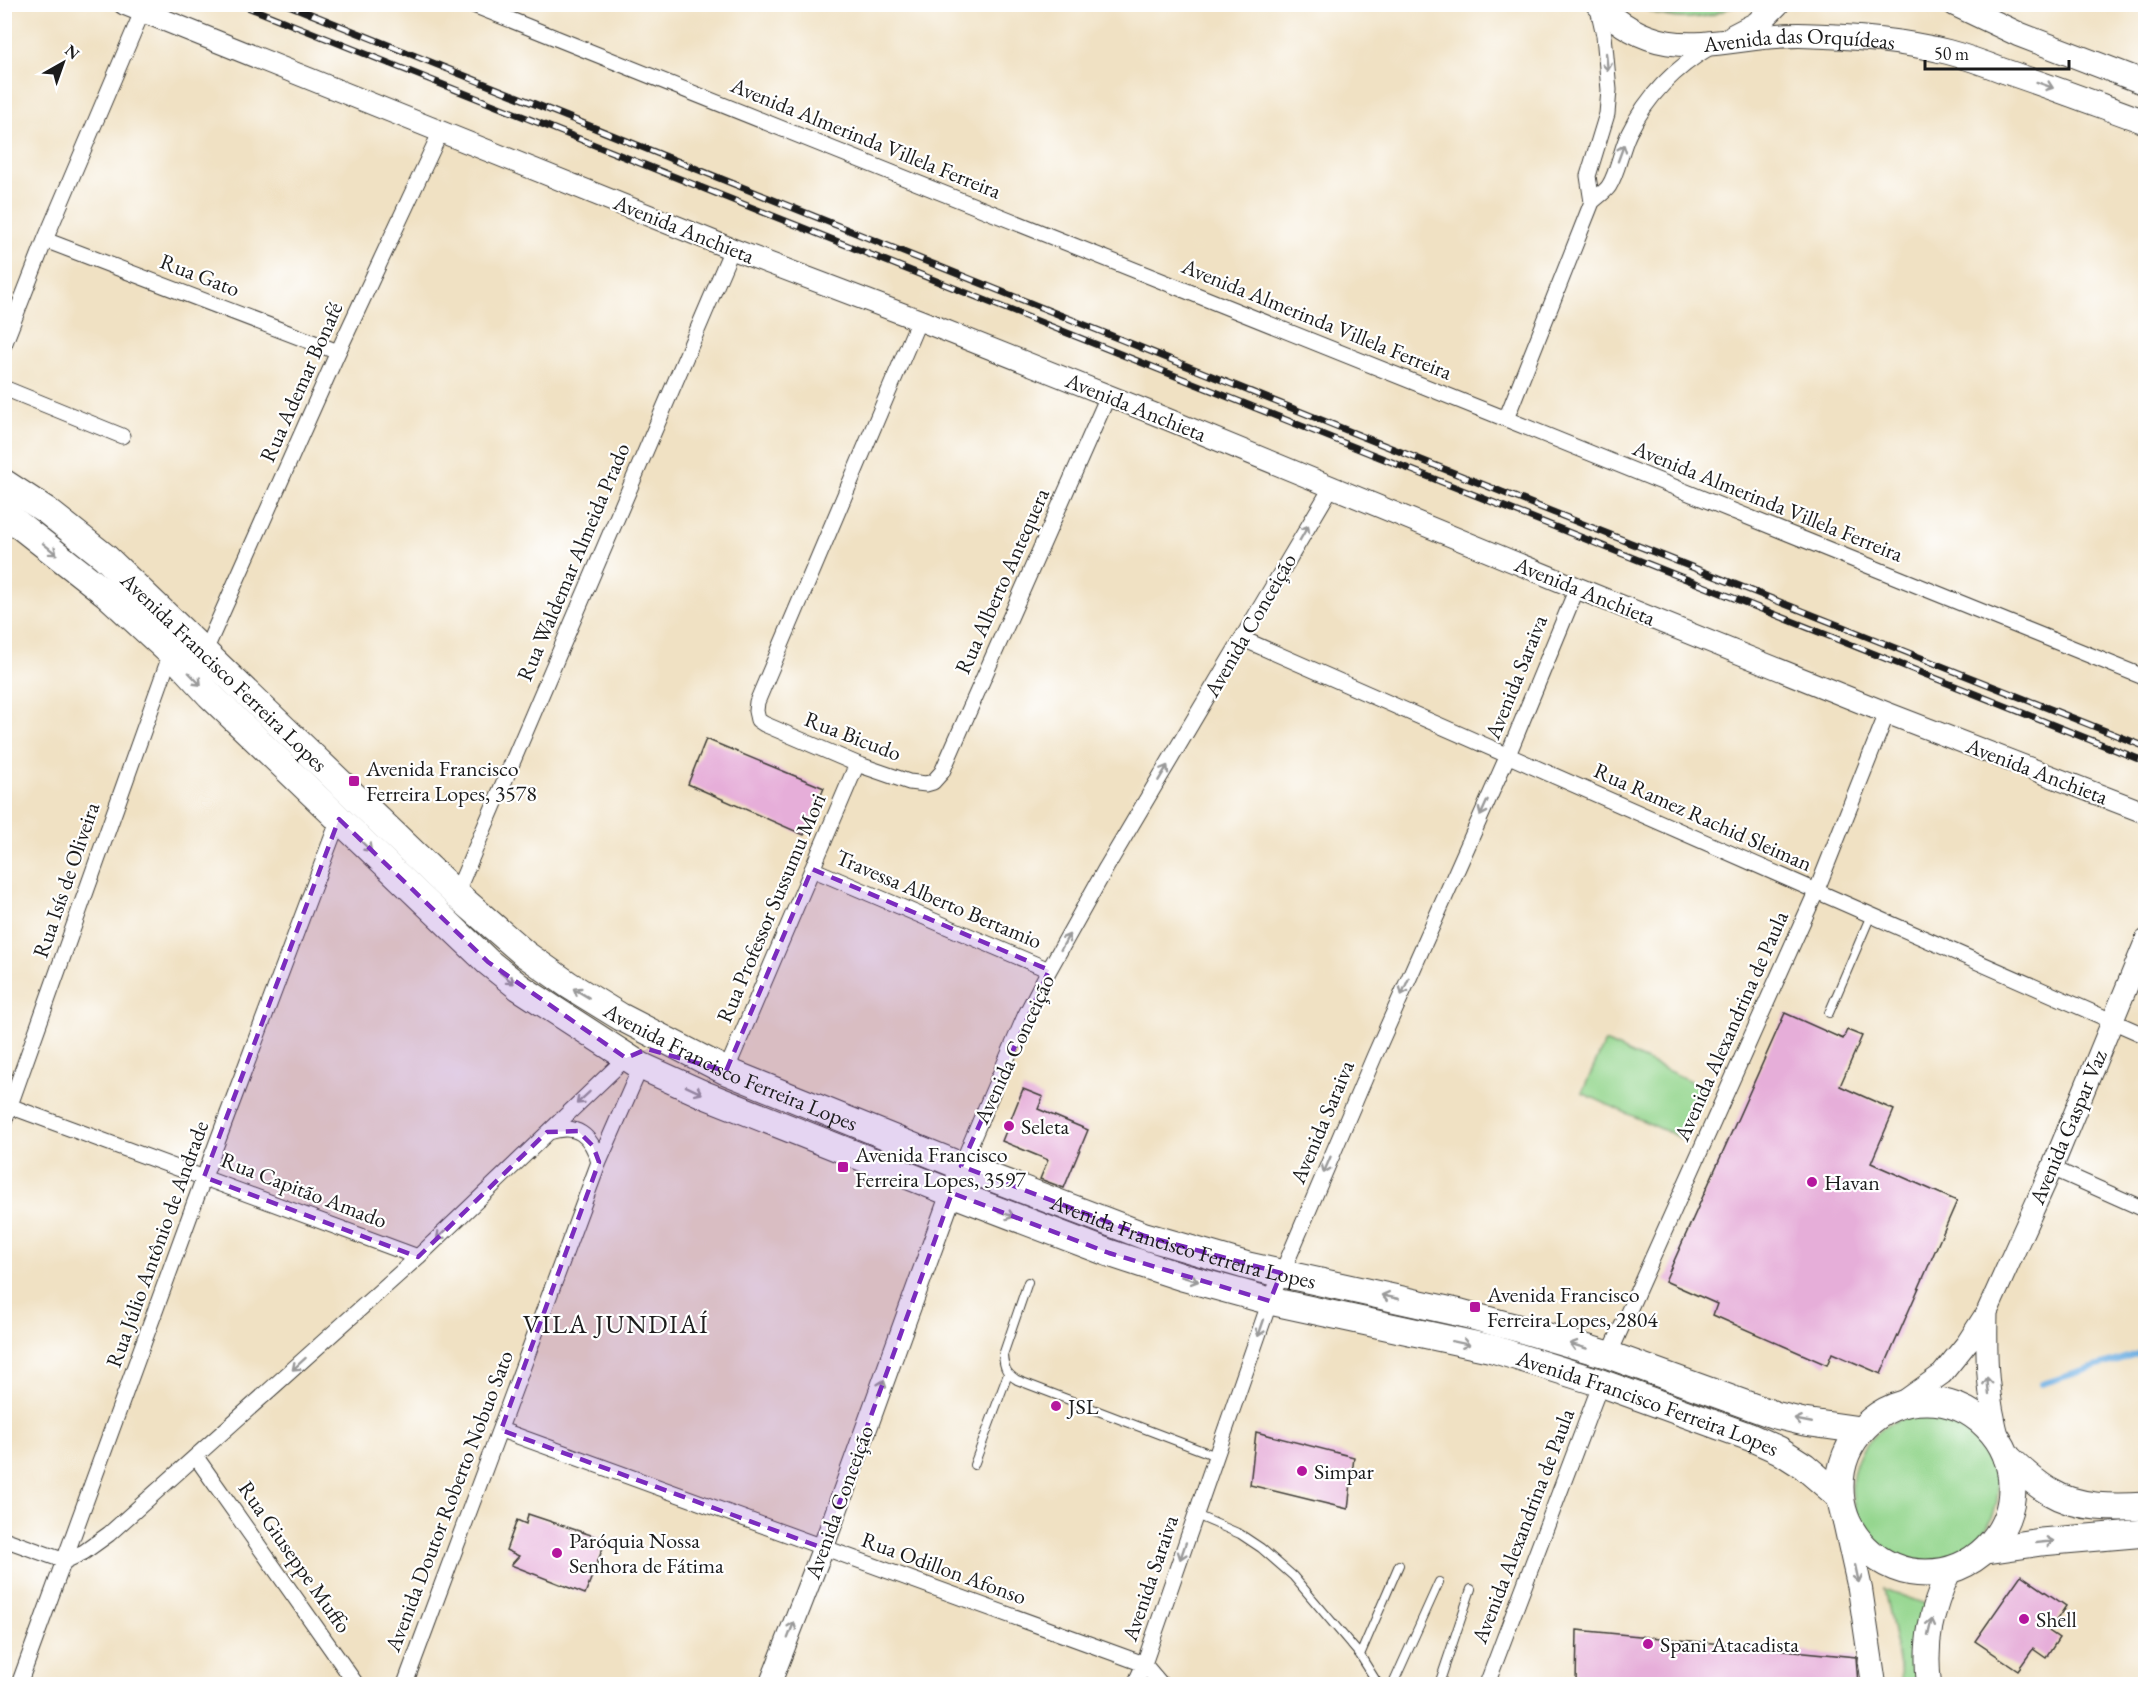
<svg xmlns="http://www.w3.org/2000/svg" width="2150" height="1689" font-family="'EB Garamond',serif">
	<rect width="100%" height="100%" fill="#fff"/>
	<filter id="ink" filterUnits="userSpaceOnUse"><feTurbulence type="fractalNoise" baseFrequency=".0167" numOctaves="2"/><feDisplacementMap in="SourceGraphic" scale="12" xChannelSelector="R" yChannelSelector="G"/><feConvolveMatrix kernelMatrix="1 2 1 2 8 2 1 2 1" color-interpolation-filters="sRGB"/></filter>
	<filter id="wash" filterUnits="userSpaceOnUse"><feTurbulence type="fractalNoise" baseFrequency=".008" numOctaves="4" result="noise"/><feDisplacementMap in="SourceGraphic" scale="24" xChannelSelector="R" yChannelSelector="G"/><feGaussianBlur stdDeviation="1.35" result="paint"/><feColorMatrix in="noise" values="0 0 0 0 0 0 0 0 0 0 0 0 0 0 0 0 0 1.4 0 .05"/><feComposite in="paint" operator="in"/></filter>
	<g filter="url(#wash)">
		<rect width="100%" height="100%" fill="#f0e1c3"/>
		<path fill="#94d68e" stroke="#587955" stroke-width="1.5" d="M1639,5H1735C1706,22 1667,23 1639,5Z
			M1605,1042L1704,1087L1681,1138L1582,1093Z
			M1852 1488a73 73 0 1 1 146 0a73 73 0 1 1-146 0Z
			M1884,1589L1928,1605L1918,1684H1901L1900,1666Z"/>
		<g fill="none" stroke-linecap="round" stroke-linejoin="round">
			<path stroke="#6fb0e3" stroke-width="6" d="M2042,1384L2146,1351"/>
		</g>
		<g id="blocks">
			<path fill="#e6aed9" d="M706,739L824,788L804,835L688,784Z
				M1785,1013L1843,1039L1847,1030L1862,1036L1840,1086L1894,1110L1871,1163L1957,1201L1881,1374L1832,1353L1827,1365L1713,1315L1717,1304L1665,1281Z
				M1023,1089L1043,1097L1038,1109L1088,1130L1064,1188L1040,1179L1048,1160L1002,1141Z
				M1256,1432L1354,1457L1348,1509L1250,1485Z
				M528,1514L606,1540L585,1594L511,1565L519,1556L506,1550L517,1520L526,1524Z
				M2021,1575L2066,1606L2049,1631L2059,1638L2046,1658L2033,1649L2018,1670L1975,1641Z
				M1577,1630L1856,1657L1858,1684H1576Z"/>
		</g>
	</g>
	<g filter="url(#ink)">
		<use href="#blocks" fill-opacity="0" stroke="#3c3a35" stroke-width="1.5"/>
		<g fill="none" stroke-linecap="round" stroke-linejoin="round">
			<g stroke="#3c3a35" stroke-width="10">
				<path id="lane" d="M1829,1013L1871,915
					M1028,1282L1003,1355C1004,1368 1006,1373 1017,1380L1216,1456
					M974,1465L1008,1374
					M1196,1515L1240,1534L1261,1548L1293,1576L1360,1655L1378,1684
					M1360,1655L1399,1565
					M1393,1684L1439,1582
					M1439,1684L1471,1589"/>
			</g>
			<g stroke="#3c3a35" stroke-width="17">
				<path id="street" d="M471,4L1506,419L2146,678
					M1592,202L1588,176L1607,114L1609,90L1604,35L1597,4
					M45,240L338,352
					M919,320L757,702L756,711L758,720L764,724L857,764L909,782L926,784L933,782L942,772L1108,396
					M4,345L45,240L142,12
					M4,388L122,436
					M1506,419L1592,202C1597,197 1605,192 1609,186C1618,172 1621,149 1629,133C1647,96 1676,67 1712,46
					M1243,639L2146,1036
					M205,651L338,352L441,131
					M812,869L1049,970
					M456,894L732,249
					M726,1071L857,764
					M4,1104L418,1257
					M4,1122L171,653
					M549,1132C577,1123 591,1135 599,1162
					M961,1166L1025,1016L1049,970L1106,868L1331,488
					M2052,1168L2146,1210
					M1609,1355L1816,892L1887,713
					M501,1430L1144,1664L1161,1684
					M196,1457L356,1684
					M4,1539L65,1561L84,1552L109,1534L418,1257L626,1058
					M19,1684L204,1177L339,819
					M405,1684L599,1162L641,1066
					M1135,1684L1144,1664L1270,1301L1374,1057L1508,755L1577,588
					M1487,1684L1601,1383"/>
			</g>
			<g stroke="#3c3a35" stroke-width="23">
				<path id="secondary" d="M124,4L732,249L919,320L1162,417L1577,588L1887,713L2146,813
					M1987,1312C1986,1361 1987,1396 2000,1443
					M1897,1406L1942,1374L1967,1343L1987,1312L2052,1168L2146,940
					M770,1684L823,1548L957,1178"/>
			</g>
			<g stroke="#3c3a35" stroke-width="26">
				<g id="primary">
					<path id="s1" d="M1598,4C1664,70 1720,35 1799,35C1849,36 1900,40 1948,52C1967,57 1986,64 2004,71C2052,87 2099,105 2146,122"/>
					<path d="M1955,4L2018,34L2146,83"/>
					<path d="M1734,36L1757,24L1777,4"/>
					<path d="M1844,1517L1860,1589L1874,1684"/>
					<path d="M1929,1684C1924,1641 1931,1611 1949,1571"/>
				</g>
			</g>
			<g stroke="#3c3a35" stroke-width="29">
				<g id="highway">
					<path id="s2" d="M4,483L47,511L105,557L456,894L525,954L569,985L621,1017L726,1071L961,1166L1145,1236L1248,1266L1461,1313L1521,1329L1609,1355L1775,1415L1804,1422L1860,1430"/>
					<path id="s3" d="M4,513L107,594L171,653L210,695L488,962L519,987L641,1066L705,1095L952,1193L1109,1253L1182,1277L1270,1301L1493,1349L1601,1383L1750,1437L1779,1450L1804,1466L1839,1496"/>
					<circle cx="1926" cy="1487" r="86"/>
					<path d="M2007,1457C2021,1470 2034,1483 2050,1492C2078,1509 2115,1508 2146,1506"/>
					<path d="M1987,1550L2041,1542L2146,1533"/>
				</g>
			</g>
			<use href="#lane" stroke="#fff" stroke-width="8"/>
			<use href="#street" stroke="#fff" stroke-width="15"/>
			<use href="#secondary" stroke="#fff" stroke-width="21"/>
			<use href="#primary" stroke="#fff" stroke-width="24"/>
			<use href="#highway" stroke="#fff" stroke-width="27"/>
			<g stroke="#1c1c1c" stroke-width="7">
				<path id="rail" d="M240,4L2146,762
					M286,4L1381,444L2146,747"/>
			</g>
			<use href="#rail" stroke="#fff" stroke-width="4.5" stroke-dasharray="14" stroke-linecap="butt"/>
		</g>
		<defs><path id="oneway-shaft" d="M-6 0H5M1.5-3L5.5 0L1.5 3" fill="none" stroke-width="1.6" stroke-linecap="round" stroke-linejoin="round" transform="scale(1.5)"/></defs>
		<g stroke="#999">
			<use href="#oneway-shaft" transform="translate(1607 62) rotate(84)"/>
			<use href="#oneway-shaft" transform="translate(2045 85) rotate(20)"/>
			<use href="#oneway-shaft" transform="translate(1621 153) rotate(-70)"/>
			<use href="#oneway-shaft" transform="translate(1304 533) rotate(-60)"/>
			<use href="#oneway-shaft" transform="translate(50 549) rotate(39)"/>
			<use href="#oneway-shaft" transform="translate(195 679) rotate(46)"/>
			<use href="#oneway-shaft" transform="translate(1163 773) rotate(-59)"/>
			<use href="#oneway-shaft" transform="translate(1484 808) rotate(114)"/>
			<use href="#oneway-shaft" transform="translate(365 845) rotate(44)"/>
			<use href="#oneway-shaft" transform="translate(1065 942) rotate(-61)"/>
			<use href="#oneway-shaft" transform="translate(507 978) rotate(39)"/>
			<use href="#oneway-shaft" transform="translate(1405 987) rotate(114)"/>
			<use href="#oneway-shaft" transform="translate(581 993) rotate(-149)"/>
			<use href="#oneway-shaft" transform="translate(694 1090) rotate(25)"/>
			<use href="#oneway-shaft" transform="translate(583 1098) rotate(137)"/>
			<use href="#oneway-shaft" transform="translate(1327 1165) rotate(113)"/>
			<use href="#oneway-shaft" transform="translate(1006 1214) rotate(21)"/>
			<use href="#oneway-shaft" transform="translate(443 1233) rotate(136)"/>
			<use href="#oneway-shaft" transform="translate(1190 1279) rotate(16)"/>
			<use href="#oneway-shaft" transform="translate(1390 1297) rotate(-167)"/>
			<use href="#oneway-shaft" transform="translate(1261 1328) rotate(109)"/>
			<use href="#oneway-shaft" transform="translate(1461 1343) rotate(12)"/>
			<use href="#oneway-shaft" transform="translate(1578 1346) rotate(-164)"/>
			<use href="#oneway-shaft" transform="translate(299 1364) rotate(138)"/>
			<use href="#oneway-shaft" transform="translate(1988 1386) rotate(-96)"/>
			<use href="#oneway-shaft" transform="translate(881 1388) rotate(-70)"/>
			<use href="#oneway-shaft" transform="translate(1803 1421) rotate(-169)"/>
			<use href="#oneway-shaft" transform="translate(2045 1542) rotate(-6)"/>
			<use href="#oneway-shaft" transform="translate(1183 1551) rotate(109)"/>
			<use href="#oneway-shaft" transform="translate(1857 1574) rotate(78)"/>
			<use href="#oneway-shaft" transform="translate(1930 1627) rotate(-77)"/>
			<use href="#oneway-shaft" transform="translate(791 1630) rotate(-69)"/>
		</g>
	</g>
	<path fill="#7b2cbf" fill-opacity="0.2" stroke="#7b2cbf" stroke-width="4.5" stroke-dasharray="12 8" stroke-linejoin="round" d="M339,819L488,962L626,1058L647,1049L726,1071L812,869L1049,970L961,1166L1145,1236L1281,1273L1270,1301L1109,1253L952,1193L823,1548L501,1430L599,1162L593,1146L578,1131L547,1132L418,1257L204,1177Z"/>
	<g fill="#b5179e" stroke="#fff" stroke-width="2">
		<rect x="348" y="775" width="12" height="12" rx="3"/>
		<circle cx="1009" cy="1126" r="6"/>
		<rect x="837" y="1161" width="12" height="12" rx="3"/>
		<circle cx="1812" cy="1182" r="6"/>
		<rect x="1469" y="1301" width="12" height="12" rx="3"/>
		<circle cx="1056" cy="1406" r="6"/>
		<circle cx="1302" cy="1471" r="6"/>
		<circle cx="557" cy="1553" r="6"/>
		<circle cx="2024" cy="1619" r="6"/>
		<circle cx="1648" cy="1644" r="6"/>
	</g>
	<g text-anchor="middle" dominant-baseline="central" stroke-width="4.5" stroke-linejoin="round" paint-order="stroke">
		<g font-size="22" fill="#1c1c1c" stroke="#fff">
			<text stroke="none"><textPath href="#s1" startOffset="213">Avenida das Orquídeas</textPath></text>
			<text transform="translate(866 138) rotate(22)">Avenida Almerinda Villela Ferreira</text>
			<text transform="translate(684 229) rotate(22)">Avenida Anchieta</text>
			<text transform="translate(200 275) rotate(21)">Rua Gato</text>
			<text transform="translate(1317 319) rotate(22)">Avenida Almerinda Villela Ferreira</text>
			<text transform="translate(301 382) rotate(-66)">Rua Ademar Bonafé</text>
			<text transform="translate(1136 407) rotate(22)">Avenida Anchieta</text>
			<text transform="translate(1768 501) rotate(22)">Avenida Almerinda Villela Ferreira</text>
			<text transform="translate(573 562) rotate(-67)">Rua Waldemar Almeida Prado</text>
			<text transform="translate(1002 581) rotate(-66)">Rua Alberto Antequera</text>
			<text transform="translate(1585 591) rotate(22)">Avenida Anchieta</text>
			<text transform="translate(1250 625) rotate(-60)">Avenida Conceição</text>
			<text stroke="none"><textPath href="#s2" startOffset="291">Avenida Francisco Ferreira Lopes</textPath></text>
			<text transform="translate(1516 677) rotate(-68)">Avenida Saraiva</text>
			<text transform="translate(853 736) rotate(21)">Rua Bicudo</text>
			<text transform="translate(2037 771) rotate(21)">Avenida Anchieta</text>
			<text transform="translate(1703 817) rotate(24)">Rua Ramez Rachid Sleiman</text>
			<text transform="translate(66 880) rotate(-71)">Rua Isís de Oliveira</text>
			<text transform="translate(939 899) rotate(23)">Travessa Alberto Bertamio</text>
			<text transform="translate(771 908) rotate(-67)">Rua Professor Sussumu Mori</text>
			<text transform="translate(1731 1026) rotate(-66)">Avenida Alexandrina de Paula</text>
			<text transform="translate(1014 1049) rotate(-65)">Avenida Conceição</text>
			<text stroke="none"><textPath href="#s2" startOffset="939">Avenida Francisco Ferreira Lopes</textPath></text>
			<text transform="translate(1322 1122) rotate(-67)">Avenida Saraiva</text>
			<text transform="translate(2068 1127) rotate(-67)">Avenida Gaspar Vaz</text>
			<text transform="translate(304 1190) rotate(21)">Rua Capitão Amado</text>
			<text stroke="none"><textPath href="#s2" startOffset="1425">Avenida Francisco Ferreira Lopes</textPath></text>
			<text transform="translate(157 1244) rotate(-70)">Rua Júlio Antônio de Andrade</text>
			<text stroke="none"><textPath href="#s3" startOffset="1910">Avenida Francisco Ferreira Lopes</textPath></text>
			<text transform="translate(449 1501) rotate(-69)">Avenida Doutor Roberto Nobuo Sato</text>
			<text transform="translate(839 1502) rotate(-70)">Avenida Conceição</text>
			<text transform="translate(1523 1526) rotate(-69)">Avenida Alexandrina de Paula</text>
			<text transform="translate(295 1557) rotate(55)">Rua Giuseppe Muffo</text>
			<text transform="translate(944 1568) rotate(20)">Rua Odillon Afonso</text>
			<text transform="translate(1150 1578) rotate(-71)">Avenida Saraiva</text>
		</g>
		<g font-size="22" fill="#1c1c1c" stroke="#fff" text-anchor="start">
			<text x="366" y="768">Avenida Francisco<tspan x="366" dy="25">Ferreira Lopes, 3578</tspan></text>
			<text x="1021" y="1126">Seleta</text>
			<text x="855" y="1154">Avenida Francisco<tspan x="855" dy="25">Ferreira Lopes, 3597</tspan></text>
			<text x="1824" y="1182">Havan</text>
			<text x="1487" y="1294">Avenida Francisco<tspan x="1487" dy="25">Ferreira Lopes, 2804</tspan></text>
			<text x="1068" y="1406">JSL</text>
			<text x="1314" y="1471">Simpar</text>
			<text x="569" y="1540">Paróquia Nossa<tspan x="569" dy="25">Senhora de Fátima</tspan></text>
			<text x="2036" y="1619">Shell</text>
			<text x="1660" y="1644">Spani Atacadista</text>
		</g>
		<g font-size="26" letter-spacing="1.5" fill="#1c1c1c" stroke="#fff">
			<text x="616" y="1324">VILA JUNDIAÍ</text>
		</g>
	</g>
	<rect width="2150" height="1689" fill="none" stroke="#fff" stroke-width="24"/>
	<g transform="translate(63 63) rotate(40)" stroke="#ffffff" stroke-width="4.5" paint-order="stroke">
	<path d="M0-4.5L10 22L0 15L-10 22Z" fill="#1c1c1c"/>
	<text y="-9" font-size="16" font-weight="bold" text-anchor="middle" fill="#1c1c1c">N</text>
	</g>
	<path d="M1925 60v9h144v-9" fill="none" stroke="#1c1c1c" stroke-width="3"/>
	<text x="1934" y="60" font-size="18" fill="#1c1c1c" stroke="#ffffff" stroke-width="4.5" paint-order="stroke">50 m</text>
</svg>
